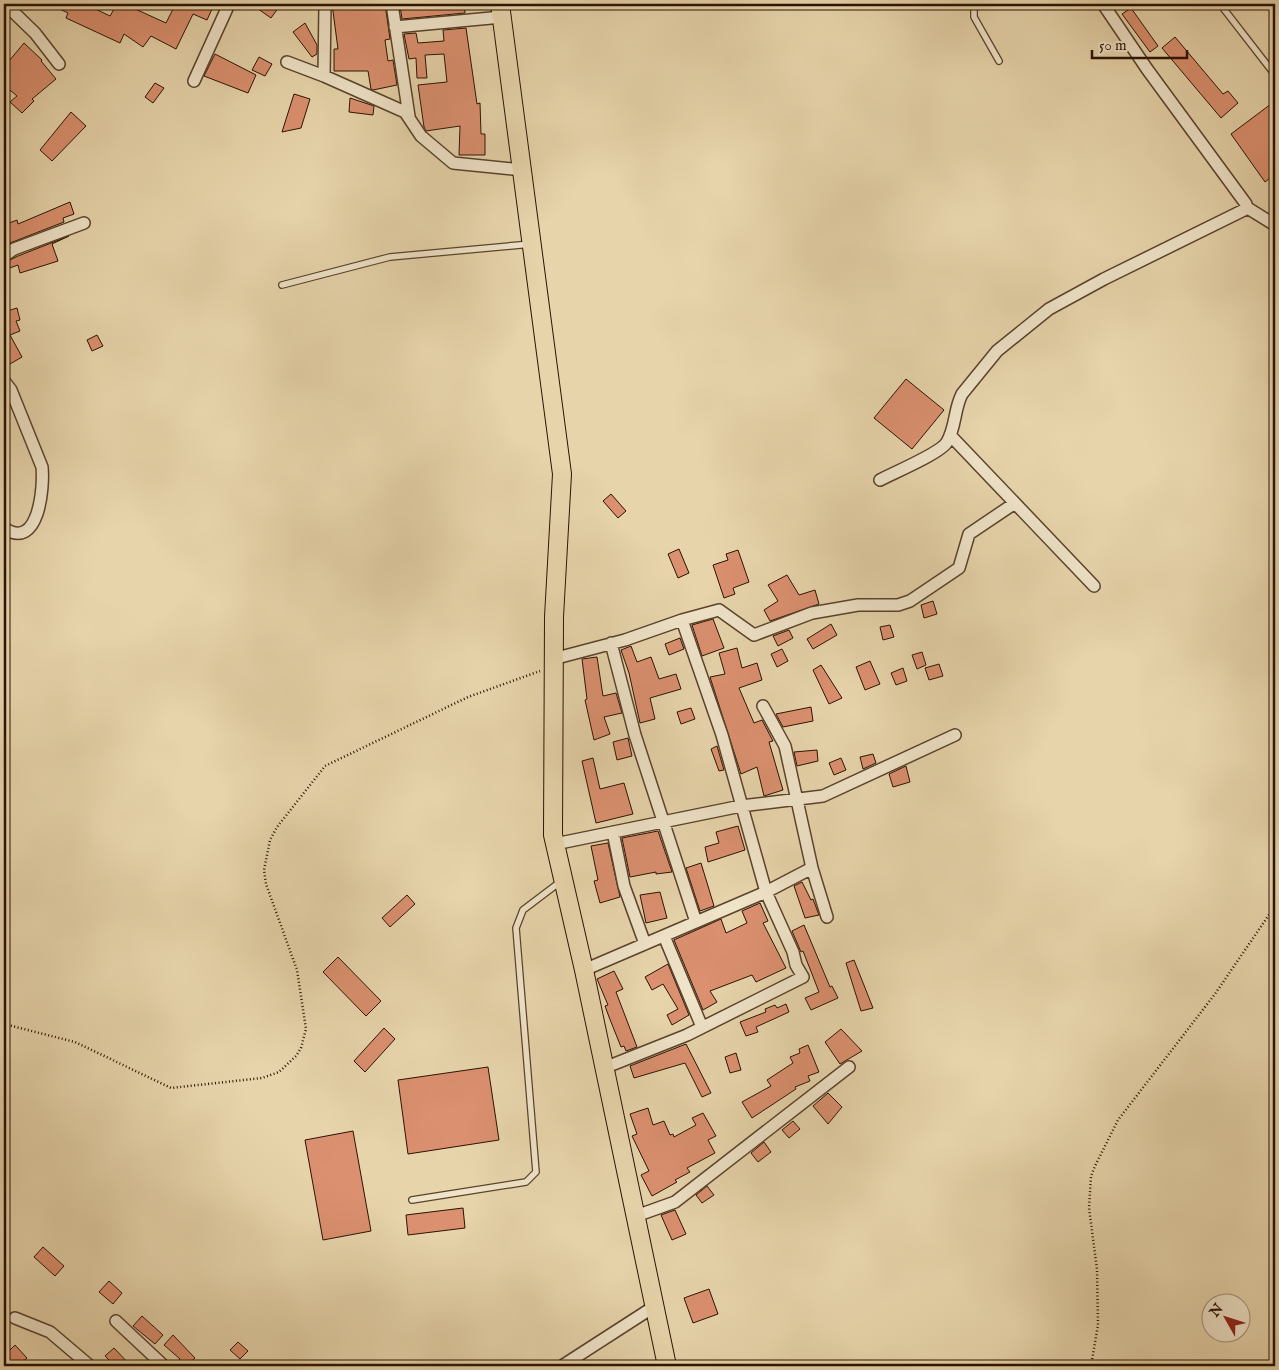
<svg xmlns="http://www.w3.org/2000/svg" width="1279" height="1370" font-family="'IM FELL English',serif">
	<rect width="100%" height="100%" fill="#e7d4ab"/>
	<filter id="stains"><feTurbulence type="fractalNoise" baseFrequency=".004" numOctaves="4"/><feColorMatrix values="0 0 0 0 .2 0 0 0 0 .09 0 0 0 0 .02 0 0 0 .5 -.17"/></filter>
	<radialGradient id="worn" r=".72"><stop offset=".6" stop-color="#630" stop-opacity="0"/><stop offset="1" stop-color="#630" stop-opacity=".3"/></radialGradient>
	<path fill="#db906f" stroke="#2b1202" d="M49,4H85L110,16L117,4H135L133,8L166,23L174,7L168,4H199L212,9L207,20L193,14L176,49L151,36L143,47L124,34L120,43L66,18L68,13Z
		M251,4H281L271,18Z
		M332,4H385L390,39L385,40L388,61L393,60L397,85L373,90L371,89L368,71H334V49H338Z
		M422,4H464L465,13L402,19L400,6Z
		M1131,8L1158,46L1150,52L1122,14Z
		M305,23L317,45V54L312,57L293,32Z
		M466,28L477,104L480,103L481,134H485V155H459L460,126L426,131L424,127L418,85L447,82L444,54L425,55L427,78H417L416,58L409,59L404,34L416,33L418,43L444,41L443,30Z
		M1175,37L1223,94L1228,91L1238,103L1221,118L1162,48Z
		M24,43L42,60L41,61L56,79L32,99L34,101L22,113L10,102L17,96L4,85V67Z
		M215,54L256,75L248,93L204,76Z
		M259,57L272,64L265,76L252,70Z
		M155,83L164,88L153,103L145,97Z
		M294,94L310,99L301,128L282,132Z
		M350,98L374,106L373,115L349,112Z
		M1275,101V174L1265,182L1231,134Z
		M71,112L86,126L52,161L40,150Z
		M70,202L74,214L63,218L64,222L10,243L4,225L17,220L18,224Z
		M69,236L52,244L58,261L20,273L18,265L4,270V263L18,256Z
		M17,308L20,320L16,321L20,331L10,335L22,357L10,364L4,353V312Z
		M97,335L103,346L92,351L87,340Z
		M906,379L944,410L912,449L874,418Z
		M611,494L626,511L618,518L603,501Z
		M679,549L689,573L678,578L668,554Z
		M738,550L749,582L733,588L735,594L724,598L713,565L728,560L726,554Z
		M787,575L799,595L815,590L819,604L770,621L764,610L778,601L768,585Z
		M933,601L937,614L924,618L921,605Z
		M713,619L724,648L702,656L692,625Z
		M831,624L837,635L813,649L807,639Z
		M890,625L894,637L883,640L880,627Z
		M789,630L793,638L778,646L773,636Z
		M680,638L684,649L669,655L665,644Z
		M631,646L637,662L651,657L659,679L676,674L681,689L650,698L655,719L640,723L629,673L621,650Z
		M737,648L742,668L757,663L762,680L739,688L754,723L762,720L773,741L769,742L783,790L764,796L757,767L741,774L710,677L725,674L719,653Z
		M782,649L788,661L777,667L771,654Z
		M922,652L926,665L917,669L912,655Z
		M597,657L603,696L616,693L622,713L604,717L610,734L594,740L585,700L587,699L582,659Z
		M870,661L880,684L865,690L856,667Z
		M939,664L943,676L929,680L925,668Z
		M821,665L842,698L829,704L813,670Z
		M903,668L907,681L896,685L891,673Z
		M811,707L813,721L783,727L776,714Z
		M691,708L695,719L681,724L677,712Z
		M628,738L632,756L617,760L613,742Z
		M717,746L724,770L719,771L711,749Z
		M817,750L818,761L797,766L794,752Z
		M873,754L876,763L863,769L860,757Z
		M593,758L600,789L624,783L633,814L596,823L582,761Z
		M841,758L846,770L834,775L829,763Z
		M906,766L910,782L893,787L889,774Z
		M738,826L745,850L708,862L705,847L719,843L716,832Z
		M658,831L672,872L656,874V872L630,877L622,838Z
		M608,843L620,897L600,903L594,881L598,880L591,846Z
		M701,863L714,906L700,911L686,868Z
		M802,882L811,900L813,899L819,915L805,918L794,886Z
		M660,892L667,918L646,923L640,895Z
		M407,895L415,904L390,927L382,918Z
		M760,903L768,921L763,923L786,968L756,982L752,975L710,991L717,1002L703,1010L674,940L721,919L726,933L747,923L742,911Z
		M804,925L830,987L832,986L838,998L811,1010L805,998L819,992L803,951L801,952L792,931Z
		M338,957L381,1001L366,1016L323,972Z
		M854,960L873,1008L861,1011L846,963Z
		M668,964L689,1015L672,1025L667,1015L678,1009L663,984L652,990L645,977Z
		M614,971L623,989L616,992L637,1047L626,1051L624,1046L621,1047L609,1017L605,1006L608,1005L597,979Z
		M786,1004L789,1012L756,1027L758,1032L746,1036L740,1022L766,1012L765,1009L775,1005L777,1008Z
		M384,1028L395,1039L365,1072L354,1061Z
		M841,1029L862,1051L840,1064L825,1042Z
		M686,1044L711,1093L702,1097L685,1063L634,1078L630,1066Z
		M808,1045L819,1072L808,1076L810,1081L795,1087L796,1089L752,1118L742,1102L771,1086L767,1080L793,1063L790,1057L800,1053L799,1049Z
		M736,1053L741,1070L730,1073L725,1057Z
		M488,1067L499,1140L408,1154L398,1080Z
		M828,1093L842,1107L828,1124L813,1106Z
		M648,1108L653,1125L664,1121L670,1135L673,1134L674,1137L696,1125L692,1118L703,1113L716,1136L708,1140L715,1153L687,1168L690,1172L675,1180L677,1182L652,1196L641,1175L649,1171L632,1136L637,1134L630,1114Z
		M793,1121L800,1129L789,1138L782,1130Z
		M353,1131L371,1231L323,1240L305,1140Z
		M764,1142L771,1152L758,1162L751,1153Z
		M707,1186L714,1195L702,1203L696,1195Z
		M463,1208L465,1228L408,1235L406,1215Z
		M675,1210L686,1234L672,1240L661,1215Z
		M43,1247L64,1266L55,1276L34,1257Z
		M109,1281L122,1293L113,1304L99,1292Z
		M709,1289L718,1314L693,1323L684,1298Z
		M142,1316L163,1335L155,1344L133,1326Z
		M173,1335L195,1358L187,1366H173L180,1359L164,1345Z
		M238,1342L248,1351L240,1359L230,1350Z
		M15,1345L27,1358L18,1366H14L4,1356Z
		M114,1348L131,1366H115L105,1356Z"/>
	<g fill="none" stroke-linecap="round" stroke-linejoin="round">
		<g stroke="#5a422c" stroke-width="8">
			<path id="lane" d="M979,4L974,9V17L999,61
				M1220,4L1275,75
				M282,285L390,257L531,244
				M412,1200L526,1182L536,1172L516,928L523,910L560,882"/>
		</g>
		<g stroke="#5a422c" stroke-width="14">
			<path id="street" d="M5,4L35,33L59,64
				M392,4L409,116
				M395,27L502,17
				M287,62L324,76L405,112L421,136L453,163L522,170
				M324,76L325,4
				M194,81L229,4
				M1246,207L1275,225
				M4,256L14,249L84,223
				M4,381L11,390L42,467C44,487 39,552 4,528
				M950,435L1094,586
				M880,480C893,473 941,453 947,442C956,427 954,409 962,394L997,351L1049,309L1104,279L1246,209V204L1147,69L1103,4
				M611,643L635,735L696,922
				M553,659L625,640L682,620L719,610L754,635L812,613L858,605H898L910,601L959,568L969,534L1015,503
				M763,706L785,746L812,868L827,917
				M613,832L624,886L645,944
				M555,844L741,806L823,796L955,735
				M664,936L702,1027
				M584,970L766,892L722,735L682,620
				M604,1068L687,1035L803,977L796,965L793,952L766,892L812,868
				M636,1216L675,1202L849,1067
				M15,1318L50,1332L90,1366
				M116,1321L164,1366
				M562,1366L655,1306"/>
		</g>
		<g stroke="#2b1202" stroke-width="20">
			<path id="primary" d="M500,4L562,474L554,617L553,835L584,970L667,1366"/>
		</g>
		<path stroke="#2b1202" stroke-width="2.5" stroke-dasharray="1 2.5" stroke-linecap="butt" d="M4,1024L75,1042L171,1088L262,1078L279,1072L296,1056L301,1048L306,1029L297,970L266,884L264,870L270,840L277,827L325,766L468,697L540,671
			M1091,1366L1098,1325L1097,1269L1089,1208L1091,1176L1095,1166L1118,1120L1215,994L1275,906"/>
		<use href="#lane" stroke="#efe3c8" stroke-width="5.5"/>
		<use href="#street" stroke="#efe3c8" stroke-width="11"/>
		<use href="#primary" stroke="#e7d4ab" stroke-width="18"/>
	</g>
	<rect width="1279" height="1370" fill="none" stroke="#e7d4ab" stroke-width="20"/>
	<rect x="5" y="5" width="1269" height="1360" fill="none" stroke="#2b1202" stroke-width="2.5"/>
	<rect x="10" y="10" width="1259" height="1350" fill="none" stroke="#2b1202"/>
	<g transform="translate(1226 1318) rotate(309)"><circle r="24" fill="#efe3c8" stroke="#a18f79"/>
	<path d="M0-4L9 19L0 12L-9 19Z" fill="#8f2418"/>
	<text y="-8" font-size="14" font-weight="bold" text-anchor="middle" fill="#2b1202">N</text>
	</g>
	<path d="M1092 50v8h95v-8" fill="none" stroke="#2b1202" stroke-width="2.5"/>
	<text x="1099" y="50" font-size="15" fill="#2b1202" stroke="#efe3c8" stroke-width="4" paint-order="stroke">50 m</text>
	<rect width="100%" height="100%" filter="url(#stains)"/>
	<rect width="100%" height="100%" fill="url(#worn)"/>
</svg>
